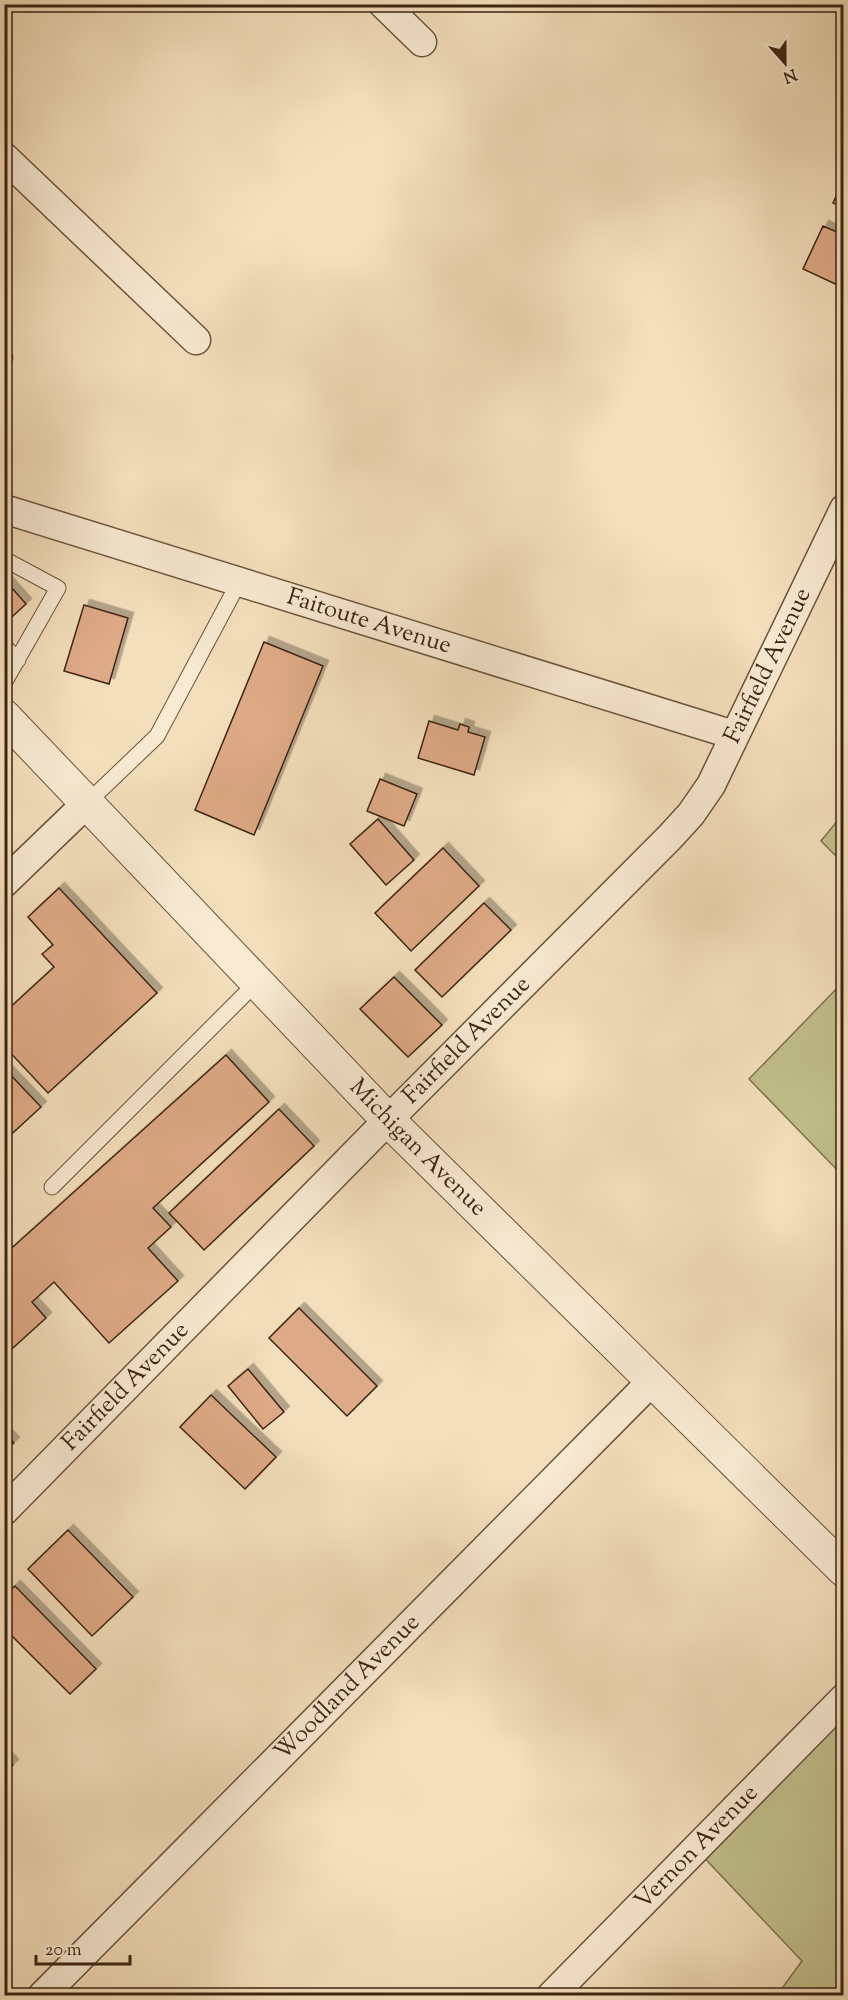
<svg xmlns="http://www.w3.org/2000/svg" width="848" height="2000" font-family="'Sorts Mill Goudy',serif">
	<defs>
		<filter id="shadow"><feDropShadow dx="5.5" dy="-5.5" stdDeviation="0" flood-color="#0004"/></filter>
	</defs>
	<rect width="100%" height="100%" fill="#f4dfbc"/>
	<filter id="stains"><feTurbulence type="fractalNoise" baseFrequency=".00333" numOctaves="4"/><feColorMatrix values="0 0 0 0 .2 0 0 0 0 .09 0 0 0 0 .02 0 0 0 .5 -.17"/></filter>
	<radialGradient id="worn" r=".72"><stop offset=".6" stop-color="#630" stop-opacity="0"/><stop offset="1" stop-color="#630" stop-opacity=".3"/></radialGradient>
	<path fill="#c1c08c" stroke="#7f7250" stroke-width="1.5" d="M843,814V863L821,841Z
		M843,982V1176L749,1079Z
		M843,1683V1995H777L802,1961L694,1847Z"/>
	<path fill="#dfaa87" stroke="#3d2513" stroke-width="1.5" filter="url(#shadow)" d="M844,180V208L833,203Z
		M823,226L844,235V288L803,269Z
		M4,579L26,604L4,624Z
		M84,605L128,618L109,684L64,671Z
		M264,642L323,666L254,835L195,810Z
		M429,721L458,730L460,724L469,727L468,732L485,737L474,775L418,758Z
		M380,779L417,794L404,826L367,811Z
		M378,819L414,860L386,885L350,844Z
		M443,848L479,886L411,951L375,913Z
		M59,888L157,993L48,1093L4,1046V1013L54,967L42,954L53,945L28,917Z
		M484,903L511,930L442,997L415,970Z
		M394,977L442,1025L408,1057L360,1009Z
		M226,1055L269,1102L153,1208L171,1227L148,1248L178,1281L109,1343L54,1282L32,1302L46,1318L4,1356V1255Z
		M4,1068L41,1107L4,1141Z
		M279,1109L314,1146L204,1250L169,1213Z
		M299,1308L377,1386L347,1416L269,1338Z
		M248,1369L284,1412L263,1429L228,1386Z
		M211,1395L276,1457L245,1489L180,1427Z
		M4,1432L14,1443L4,1451Z
		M68,1530L133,1597L92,1636L28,1569Z
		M15,1586L96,1669L70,1694L4,1628V1596Z
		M4,1755L13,1765L4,1773Z"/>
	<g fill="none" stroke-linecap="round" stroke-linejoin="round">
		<g stroke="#6b543d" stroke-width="17">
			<path id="service" d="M4,359L5,358
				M4,559L58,588L4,683
				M4,646L18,660
				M87,803L157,736L239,582
				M52,1187L257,982"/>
		</g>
		<g stroke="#6b543d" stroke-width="31">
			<g id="minor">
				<path d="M383,4L422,42"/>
				<path d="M4,157L196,340"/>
				<path id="s1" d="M4,509L734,735"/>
				<path d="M4,883L87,803"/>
				<path id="s2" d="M4,1511L388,1120L670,837L691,814L711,785L844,509"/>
				<path id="s3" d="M42,1996L652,1381"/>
				<path id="s4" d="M551,1996L844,1698"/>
			</g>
		</g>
		<g stroke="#6b543d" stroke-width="35">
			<g id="tertiary">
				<path id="s5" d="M4,716L388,1120L844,1570"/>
			</g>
		</g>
		<use href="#service" stroke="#f8ead3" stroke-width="15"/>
		<use href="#minor" stroke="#f8ead3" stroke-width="28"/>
		<use href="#tertiary" stroke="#f8ead3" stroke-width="33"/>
	</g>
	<g text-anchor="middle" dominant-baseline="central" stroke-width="6" stroke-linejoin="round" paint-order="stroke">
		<g font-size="24" fill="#3d2513" stroke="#f8ead3">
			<text stroke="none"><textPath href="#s1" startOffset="382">Faitoute Avenue</textPath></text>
			<text stroke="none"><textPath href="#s2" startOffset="1146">Fairfield Avenue</textPath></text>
			<text stroke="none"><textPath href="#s2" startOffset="660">Fairfield Avenue</textPath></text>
			<text stroke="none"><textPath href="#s5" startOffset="598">Michigan Avenue</textPath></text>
			<text stroke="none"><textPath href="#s2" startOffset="174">Fairfield Avenue</textPath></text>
			<text stroke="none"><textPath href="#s3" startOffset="434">Woodland Avenue</textPath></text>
			<text stroke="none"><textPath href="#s4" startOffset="208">Vernon Avenue</textPath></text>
		</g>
	</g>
	<rect width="848" height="2000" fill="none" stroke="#f4dfbc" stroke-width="24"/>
	<rect x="6" y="6" width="836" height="1988" fill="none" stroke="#3d2513" stroke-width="3"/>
	<rect x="12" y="12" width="824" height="1976" fill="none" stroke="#3d2513" stroke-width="1.5"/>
	<g transform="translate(785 63) rotate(159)" stroke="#f8ead3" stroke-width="4.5" paint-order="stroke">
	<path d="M0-4.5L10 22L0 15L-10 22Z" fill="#3d2513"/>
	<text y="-9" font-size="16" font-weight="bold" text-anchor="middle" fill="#3d2513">N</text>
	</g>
	<path d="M36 1955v9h94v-9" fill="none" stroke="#3d2513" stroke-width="3"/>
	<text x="45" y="1955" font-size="18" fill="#3d2513" stroke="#f8ead3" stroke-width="4.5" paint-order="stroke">20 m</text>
	<rect width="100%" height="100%" filter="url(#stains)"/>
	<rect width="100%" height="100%" fill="url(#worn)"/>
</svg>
